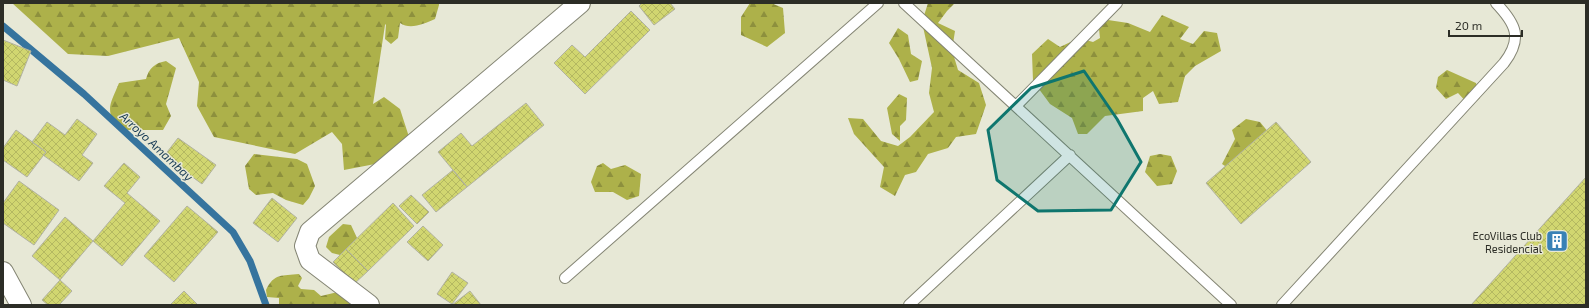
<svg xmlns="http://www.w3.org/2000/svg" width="1589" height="308" font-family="'Exo 2',sans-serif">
	<defs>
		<pattern id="forest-firs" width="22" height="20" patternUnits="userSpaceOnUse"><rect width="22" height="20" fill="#adb14a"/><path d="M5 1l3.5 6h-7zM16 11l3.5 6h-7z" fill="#8d903d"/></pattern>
		<pattern id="building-cross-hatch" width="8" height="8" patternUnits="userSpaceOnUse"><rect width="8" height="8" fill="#d1d670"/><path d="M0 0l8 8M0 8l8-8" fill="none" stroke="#b4b861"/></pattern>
	</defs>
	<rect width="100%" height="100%" fill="#e7e8d6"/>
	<path fill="url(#forest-firs)" d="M12,3H439V5L435,19C424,24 410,30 400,23L398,38L391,44L385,39L386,24L385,25L373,104L384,97L400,109L410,140L375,164L344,170L342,144L332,132L295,154L214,137L197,106L199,82L179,38L108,56L68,54Z
		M750,3H771L783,8L785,33L767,47L741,35V17Z
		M928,3H955L947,11L938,23L955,31L952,50L958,70L979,83L986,105L976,134L956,137L948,148L928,154L916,172L905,175L895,196L880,187L884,167L854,134L848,118L863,119L881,141L898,146L910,137L934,112L929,93L932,68L922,22Z
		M1162,15L1189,27L1180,39L1193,44L1204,31L1217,33L1221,51L1195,66L1185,76L1178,102L1159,104L1153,91L1143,98V111L1105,116L1087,134H1078L1072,118L1050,104L1033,81L1032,54L1048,39L1060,47L1079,38L1093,42L1100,38L1099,29L1108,20L1128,23L1150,32Z
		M898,28L908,35L911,54L922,61L918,80L910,82L899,59L889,43Z
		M166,61L176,68L166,104L171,116L163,130H120C104,110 110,105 119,83L146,79C149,68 155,63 166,61Z
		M1447,70L1476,83L1480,98L1470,106L1458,93L1446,99L1436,88L1438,77Z
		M899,94L907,98L906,120L900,126V141L892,134L887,108Z
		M1246,119L1260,122L1269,133L1228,168L1222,164L1235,139L1232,130Z
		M254,154L297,159L307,164L315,186L309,198L303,205L286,200L273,193L256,195L249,189L245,166Z
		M1160,154L1171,156L1177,171L1172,184L1157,186L1145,172L1150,156Z
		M603,163L611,169L625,165L641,174L639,196L627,200L613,192H595L591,182L597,166Z
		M343,224L351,225L358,240L340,255L332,253L326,247L329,237Z
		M299,274L302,278L298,286L301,289L314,290L321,296L342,291L356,305H279V298L267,297L266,290C274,273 282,276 299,274Z"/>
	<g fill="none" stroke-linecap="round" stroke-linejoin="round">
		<path stroke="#36749e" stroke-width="7" d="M3,26L84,94L233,232L250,261L266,305"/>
	</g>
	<path fill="url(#building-cross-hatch)" stroke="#b1b2a1" d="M642,3H670L675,9L654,25L639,6Z
		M631,11L650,30L585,94L554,63L572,45L585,57Z
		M3,40L31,51L17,86L3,80Z
		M526,103L544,125L467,187L438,152L461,133L472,146Z
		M77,119L97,134L82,155L93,163L79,181L43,155L46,152L32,142L47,122L65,135Z
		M1276,122L1311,162L1241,224L1206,183Z
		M16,130L46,152L27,177L3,160V148Z
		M178,138L216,165L202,184L164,156Z
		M124,163L140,177L127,193L160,221L122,266L93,241L125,203L104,186Z
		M453,170L467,187L436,212L422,195Z
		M1586,177V305H1471Z
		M19,181L59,210L34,245L3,223V203Z
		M411,195L429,212L417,224L399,206Z
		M272,198L297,218L278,242L253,223Z
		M393,203L414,226L368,271L346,249Z
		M187,206L218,232L174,282L144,256Z
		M65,217L93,241L60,280L32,256Z
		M423,226L443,245L428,261L407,242Z
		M346,249L368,271L354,284L333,262Z
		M452,272L468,283L452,304L437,294Z
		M60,280L72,291L59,305H48L42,300Z
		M184,291L198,305H170Z
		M470,291L481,305H452Z"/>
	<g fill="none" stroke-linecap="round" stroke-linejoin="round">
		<g stroke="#848574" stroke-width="12">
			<path id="lane" d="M904,3L1231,305
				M1016,106L1117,3
				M565,278L878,3
				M909,305L1070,155
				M1282,305L1504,63C1523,38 1516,24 1496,3"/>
		</g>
		<g stroke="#848574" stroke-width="22">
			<path id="street" d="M3,272L21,305
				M369,305L310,260L305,246L310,232L580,3"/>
		</g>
		<use href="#lane" stroke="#fff" stroke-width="10"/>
		<use href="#street" stroke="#fff" stroke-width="20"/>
	</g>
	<path fill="#0f766e" fill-opacity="0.2" stroke="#0f766e" stroke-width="3" stroke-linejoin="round" d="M1084,71L1117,119L1141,162L1111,210L1038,211L997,180L988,130L1031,88Z"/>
	<defs>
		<g id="building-square" transform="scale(1.15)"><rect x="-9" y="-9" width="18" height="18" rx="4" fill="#3981b6" stroke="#e7e8d6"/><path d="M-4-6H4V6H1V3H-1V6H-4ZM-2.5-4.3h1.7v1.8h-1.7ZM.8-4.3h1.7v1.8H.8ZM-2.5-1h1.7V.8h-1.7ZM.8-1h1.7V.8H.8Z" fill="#fff"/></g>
	</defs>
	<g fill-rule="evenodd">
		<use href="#building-square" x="1557" y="241"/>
	</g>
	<g text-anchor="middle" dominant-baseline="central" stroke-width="3" stroke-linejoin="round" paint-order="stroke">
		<g font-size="11" fill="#2c2d26" stroke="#e7e8d6" text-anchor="end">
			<text x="1542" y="235">EcoVillas Club<tspan x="1542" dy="13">Residencial</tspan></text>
		</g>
		<g font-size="12" font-style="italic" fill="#173b55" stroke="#e7e8d6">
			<text transform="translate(157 146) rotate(43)">Arroyo Amambay</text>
		</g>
	</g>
	<rect width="1589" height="308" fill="none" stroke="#2c2d26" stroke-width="8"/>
	<path d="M1449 30v6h73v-6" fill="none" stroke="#2c2d26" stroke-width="2"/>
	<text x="1455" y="30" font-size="12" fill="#2c2d26" stroke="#e7e8d6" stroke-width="3" paint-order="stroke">20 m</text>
</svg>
